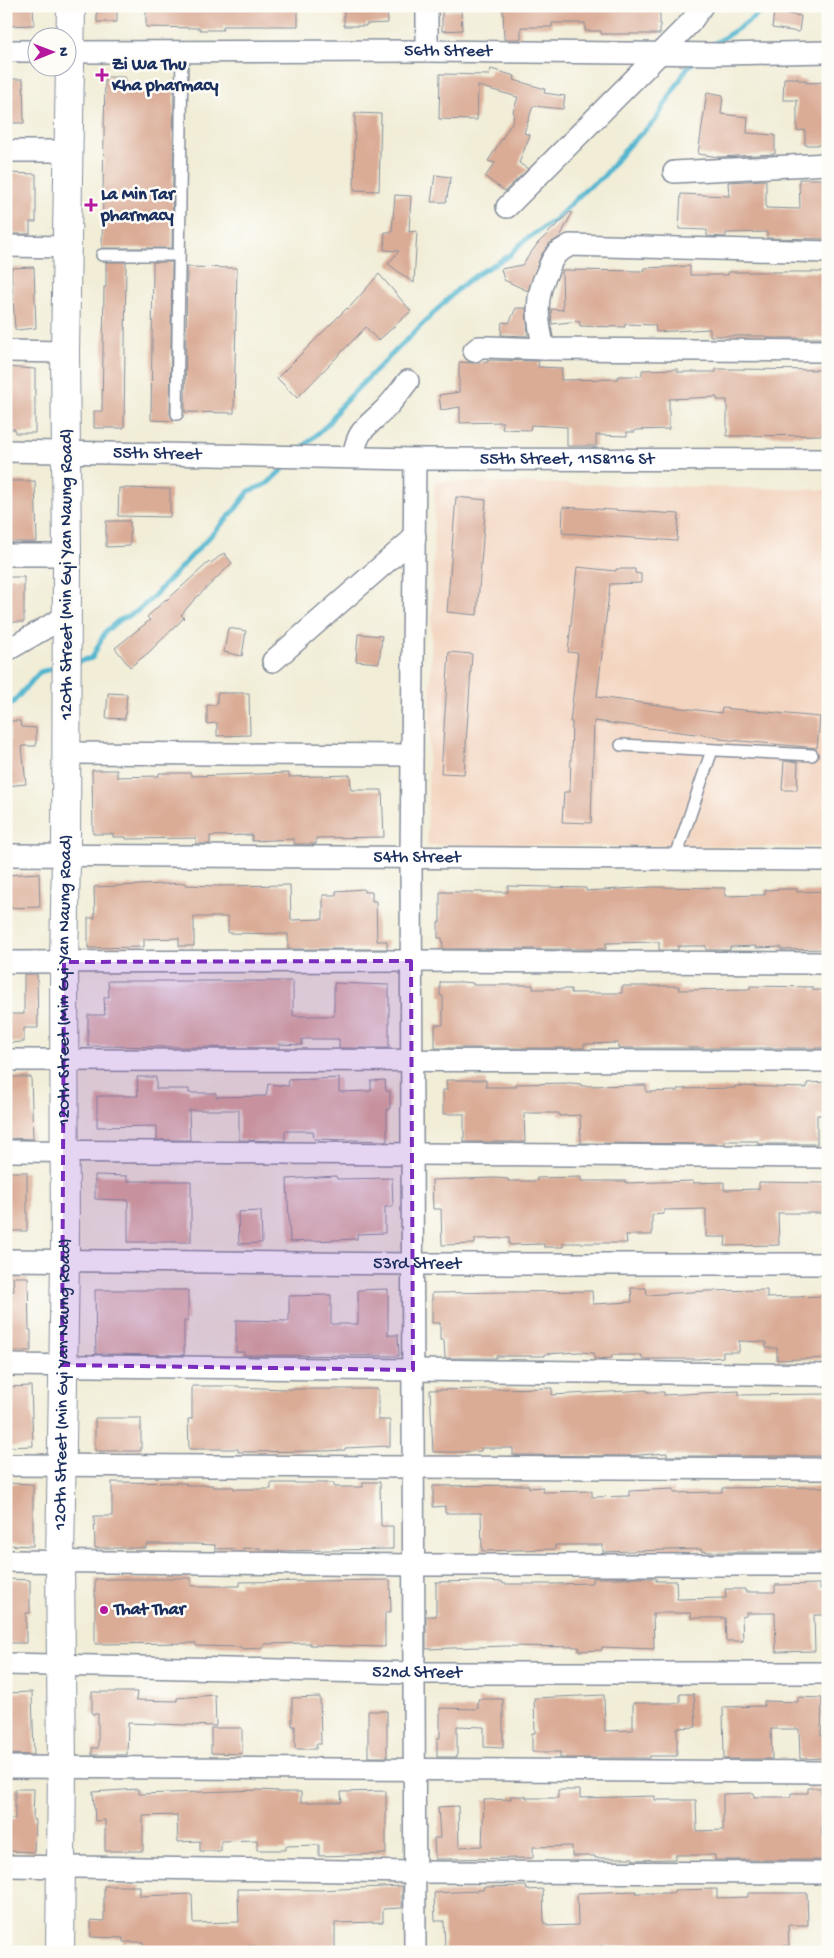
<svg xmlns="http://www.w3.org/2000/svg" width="834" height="1958" font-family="'Gochi Hand',sans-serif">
	<rect width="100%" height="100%" fill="#fdfcf7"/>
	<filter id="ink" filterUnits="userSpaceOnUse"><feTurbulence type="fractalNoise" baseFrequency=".02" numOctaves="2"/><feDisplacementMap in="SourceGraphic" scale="10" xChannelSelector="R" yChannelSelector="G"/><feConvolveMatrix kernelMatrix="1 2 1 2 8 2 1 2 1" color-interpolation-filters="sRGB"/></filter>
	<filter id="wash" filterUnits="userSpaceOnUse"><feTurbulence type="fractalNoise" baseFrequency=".0096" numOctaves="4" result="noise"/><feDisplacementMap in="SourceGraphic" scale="20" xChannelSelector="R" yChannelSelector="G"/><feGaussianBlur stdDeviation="1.12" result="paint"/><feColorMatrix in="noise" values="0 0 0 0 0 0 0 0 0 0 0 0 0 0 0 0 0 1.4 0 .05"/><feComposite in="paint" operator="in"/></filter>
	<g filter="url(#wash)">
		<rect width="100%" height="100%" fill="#f1edd7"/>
		<path fill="#f3d4bf" d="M435,481L828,490V847L427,845Z"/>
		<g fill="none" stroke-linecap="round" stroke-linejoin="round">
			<path stroke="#50b5cf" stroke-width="5" d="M709,47L742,26L769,6
				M300,450L328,424L339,408L363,383L458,289L476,275L510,255L524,241L556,219L586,189L603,177L628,146L655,121L687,68L696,60
				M76,662L92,658L105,632L118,621L136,612L150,600L234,511L249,491L267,484L289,463
				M6,710L40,672L58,667"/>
		</g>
		<g id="blocks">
			<path fill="#daac96" d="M6,6H33L34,25L6,26Z
				M97,6H117V22H97Z
				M146,6H298V26H223V30H200V28L146,27Z
				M344,6H387L388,23L366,24V26H344Z
				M503,6H660V34H601V31H585V23H552V27H521V39H504Z
				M461,10L462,30L442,31V11Z
				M774,12L801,16L799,32L772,28Z
				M491,69L515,76L514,80L545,89L544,93L565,96L563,109L533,106L524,133L530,135L519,163L528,169L505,191L485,177L495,163L488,161L513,121L514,113L513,112L518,97L478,86L477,120L439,119L440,74L489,75Z
				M105,77H125V84H174L172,248H102Z
				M784,78H798V80H806V83L828,82V145H805V130L797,131V100H783Z
				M6,79H23L24,123H6Z
				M707,92L723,95L721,114L748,117L747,133L775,135V154L719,157L698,154Z
				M355,113L381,114L379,191L354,190Z
				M6,173L36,174V222H30V234H6Z
				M435,175L451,177L446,202H431Z
				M799,179H828V239L767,238V232L726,233V237L707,236V230L679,229L681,194L729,196L728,182L766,180V208L800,209Z
				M395,195L411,196L409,232L417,231L414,283L388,264L399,251L384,250L385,232H392Z
				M570,212L572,213L560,237L550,243L541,255L528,291L504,280L501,269L522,265L538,243Z
				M106,262H126L124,428H94V411H102L104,287H106Z
				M153,262H172L170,414L174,421L151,420Z
				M690,266V275H728V272H827L828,335H826V338H766V336H710V329L656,332L655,325L625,324V327L580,326L579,321L552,324L551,309L563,310L562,270L645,271L644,268Z
				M34,267L36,328L17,330L15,329L11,268Z
				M187,267L237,268L234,413L185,412Z
				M379,274L411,311L378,341L366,327L297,398L277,378L347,308L348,309Z
				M516,308H526L528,336L501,335L502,322L509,323Z
				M488,360L539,361L538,367L562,368L561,380L618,379V376H642V370L678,369V372H716V369H731L828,370V435L727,436V400H717V397L669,399V429L635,430V432H627V436L596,435V446H567V427L531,425L530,430L502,429L503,422L460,423V407L441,410L439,395L459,392V362L475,363L488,362Z
				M6,367L35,369V433H15V429H8L9,397H6Z
				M6,481H35L37,542H6Z
				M119,488L170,489V517L118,516Z
				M456,497L486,500L477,615L447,612Z
				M563,507L679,514L677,541L562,533Z
				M106,521H130V546L106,547Z
				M224,553L232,563L193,601L181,615L184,618L148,653L130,667L115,648L150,620L147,617L166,599L167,600L209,562L211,563Z
				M577,567L616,571V569H635V573L641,574V583L610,584L597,697L721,713L722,708L820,717L817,748L719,739V737L594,721L591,823L562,822L564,792H570L572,722H570L578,653L568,652Z
				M6,577H24V622H6Z
				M228,628L246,631L242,656L224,652Z
				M358,634L382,636L379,663L356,661Z
				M449,652L472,654L464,774L441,773Z
				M108,693L127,694L125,719L106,718Z
				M217,693H249L250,735L217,736V723L207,724V705H217Z
				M10,721H20L21,727L36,728V746H22L26,784L6,786V768H10Z
				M784,761L798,762L797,790H782Z
				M92,770H117V777L159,776V773H191V776L289,773V777L350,775L351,790H382L384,837L316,838V844H294V839L252,841V835L210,836V844H196V838L126,839V837H113V834H93Z
				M39,873L40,907L6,908V875Z
				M186,883V885L217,886L290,885L291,920L323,919V895H336V891L364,889V892H372V901H376L377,941H387V949H288V934L228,933V917H194V946H179V938L144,939V947L88,948V918H95L94,887Z
				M508,886L586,888V891L654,887L725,888V896L760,895H765V890L784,889H797V892L828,891V949L781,950V947L756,948V946L730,947V950H706V946H678V950H659V942L606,943V949H443L442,938H438V922H440V892H508Z
				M24,974H37L38,1028H24V1042L6,1043V1014H24Z
				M108,981H293V1016H334V983L389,985V1048H339V1039H302V1045L279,1044V1048L88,1046V1015H105L104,997H109Z
				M440,982H462L473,983V985H533V989H571V993H622V986H679V990L750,989V986L813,987V990H824V992L828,993L826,1048H618V1043L584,1044V1048H435V1025H443V996H440Z
				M6,1077H31L33,1139L6,1138Z
				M137,1077H156V1089H189V1093H216V1097L266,1096L268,1084L289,1086L288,1080L317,1079L339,1078V1092L371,1091V1081L385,1080L386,1091H390V1109H387V1141L314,1139L313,1131H285V1141L239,1140V1110H189L190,1140H157V1126L97,1127V1096H138Z
				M446,1080H486V1087H516V1084L571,1083L581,1084V1086L646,1085V1092L677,1091V1089L735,1088V1086L807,1088V1083L828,1082V1111H825V1115H817V1144H758V1141H725V1144L581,1143L580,1115L559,1116V1113H524L525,1142H464V1114H443V1090H447Z
				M6,1172H27V1231H6Z
				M95,1175L127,1176V1181H191V1242H128V1200L95,1199Z
				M336,1176L337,1179L392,1178L393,1207H385V1233L357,1234V1239L290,1242L287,1179Z
				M581,1177V1181H626V1183L693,1181V1183L724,1182V1190L759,1189V1182L828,1183V1213H778L779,1245L725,1246L726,1237H706V1209L664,1210V1214L652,1215V1235H626L627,1243H563V1247H544V1244L509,1245V1238L475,1239V1244L442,1245L441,1209H433L432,1180L495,1178L508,1179V1181H537V1178Z
				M261,1211L262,1243L239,1244L238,1212Z
				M13,1277H28L29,1330H31V1351H6V1291H14Z
				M631,1288H646L647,1295L706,1291L767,1290V1298L824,1296L825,1339H828V1358L777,1360V1348H766V1342L739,1341V1352H723V1357L699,1359H642V1355H612V1358L594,1359V1353L579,1352L545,1354V1356H496V1358H445L444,1340H440V1323H432V1293L592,1291L593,1304L632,1302Z
				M388,1289V1335H398L399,1356L244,1355V1352H236V1320L289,1321V1296L331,1295V1324H358V1290Z
				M95,1290H188V1321H184V1355L96,1354Z
				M31,1386L33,1446L6,1447V1387Z
				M192,1386H239V1387L284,1389H378V1420H390V1446L345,1448V1450L325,1451L238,1452V1449H189L188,1419H192Z
				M552,1388V1395L647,1390V1392H664V1395L739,1391V1395L828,1394V1453H822V1456H667V1453L626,1456L513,1455V1448H481V1451L463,1452H433L430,1390Z
				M95,1418H141V1451H95Z
				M112,1482L186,1483V1485H213V1487H234V1489H271V1483H334V1487H363V1482H380L381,1526H393V1549L275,1551L260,1550V1548L215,1549V1545L195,1544H146V1548H95L94,1516H112Z
				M6,1483L33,1484V1546L6,1545Z
				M529,1485V1488L543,1487V1492L592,1491V1497L629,1496V1491L674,1489V1493L722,1492V1488L828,1487V1521H823L824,1552H711L701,1551V1549L603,1552V1545H555V1549L482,1551L481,1513H445V1506L433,1507V1486Z
				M174,1578H191V1586H240V1582L390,1580L391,1612H385V1647L310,1645V1643L264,1644V1648L241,1649V1647L196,1646V1643L95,1644V1579H174Z
				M592,1578H656V1581H676L677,1599L726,1598L725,1589H745V1592H775V1585L820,1584V1589H828V1615H814L815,1651L776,1652L775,1613H746V1616L742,1617L743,1641H726L725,1618H691V1613H653L654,1649L602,1647V1650L579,1651V1647L506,1646L426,1649V1616H436V1582L483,1581L503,1582V1584H555L592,1583Z
				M6,1579L30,1580V1613H26V1643H6Z
				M32,1692L34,1755L6,1754V1693Z
				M92,1692H137L136,1700L177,1701V1698L215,1695L216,1726L128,1723L127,1755H92V1748H98V1714H92Z
				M680,1694H694L696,1727L677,1728V1756H650V1758H560V1752H532V1733H535L534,1698L604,1695L605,1731L633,1730V1703H680Z
				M320,1697L321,1744H316V1749H295V1726H292V1698Z
				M798,1697L822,1698L821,1736H826L827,1758L800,1759L799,1729H771L772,1759H724L723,1707L764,1706V1701L798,1702Z
				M478,1699H503V1748L484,1747V1727L457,1726V1757H437V1738H440V1708L478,1709Z
				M368,1711H387V1757H368Z
				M211,1728H242V1754L211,1753Z
				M808,1788H821L822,1836L828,1835V1860H715V1855H675V1859L633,1860V1858H595V1856H572V1846L533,1847V1858L435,1859L434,1838H440L438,1807L458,1806L459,1847L482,1846L484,1800L511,1799L510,1796H526V1798H558V1790H580V1798L655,1796V1800H696L697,1831L723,1830V1794L754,1793V1797H791V1793H808Z
				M15,1789H34L33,1820H35L34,1852L6,1851V1819H15Z
				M138,1789L139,1794L261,1790L277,1791V1792H301V1802H342L341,1792L386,1791V1854L319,1856V1845L286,1846V1850H257V1840L221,1841V1851H200V1841L178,1842L177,1815L143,1816V1851H105V1820L95,1821L93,1792Z
				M104,1886H140V1896L192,1894L193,1923L239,1922L238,1889L320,1890L402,1886V1908L383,1909V1922L335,1923V1949L288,1952L255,1951V1946L144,1951L143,1942H123V1938L91,1937V1920L104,1921Z
				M526,1886L527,1890L543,1889L544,1924L547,1923V1926L578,1925L577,1893L636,1891V1893H674V1890L717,1889V1898L748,1897V1893H807L808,1925H788L789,1946H773V1952H631V1946H600L601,1952H480V1948L445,1950L444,1921H435L434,1893L478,1891V1890H483L484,1887Z"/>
		</g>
	</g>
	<g filter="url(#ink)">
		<use href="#blocks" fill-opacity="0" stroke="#868e9a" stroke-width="1"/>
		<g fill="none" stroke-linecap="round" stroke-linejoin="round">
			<g stroke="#868e9a" stroke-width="14">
				<path id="lane" d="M102,255H178
					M177,414L182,52
					M621,745L812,755
					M675,859L712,750"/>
			</g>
			<g stroke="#868e9a" stroke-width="24">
				<g id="street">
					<path d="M427,6V51"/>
					<path d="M6,51H38"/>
					<path id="s1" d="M68,52L427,51L724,54L828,52"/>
					<path d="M6,151H68"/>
					<path d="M674,172L828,164"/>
					<path d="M507,207L691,22L702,6"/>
					<path d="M6,246L66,247"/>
					<path d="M544,349C537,320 534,298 548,270C550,264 553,258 557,253C561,250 566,248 570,245L828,252"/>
					<path d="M6,351L65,352"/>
					<path d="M474,351L479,347H488L544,349L828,351"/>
					<path id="s2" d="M6,451L415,459L828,460"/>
					<path d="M353,457C358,430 363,430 382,412C392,403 400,391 408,381"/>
					<path d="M415,459L411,858L415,1952"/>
					<path d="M6,555H67"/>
					<path d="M6,651L66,616"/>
					<path d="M273,661L415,537"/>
					<path d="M67,753L412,755"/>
					<path id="s3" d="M6,855L828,860"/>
					<path d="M6,962L411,961L828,963"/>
					<path d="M6,1060L828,1061"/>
					<path d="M6,1151L828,1157"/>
					<path id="s4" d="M6,1260L412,1264H828"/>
					<path d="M6,1365L828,1375"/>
					<path d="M6,1465L828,1469"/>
					<path d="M6,1561L414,1565H828"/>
					<path id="s5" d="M6,1664L414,1673H828"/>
					<path d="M6,1767L828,1772"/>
					<path d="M6,1866L415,1872L828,1873"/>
				</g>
			</g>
			<g stroke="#868e9a" stroke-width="30">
				<g id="secondary">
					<path id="s6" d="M60,1952L62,1768L60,1561L65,1260L64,962L66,856L67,555L65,352L71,6"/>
				</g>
			</g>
			<use href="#lane" stroke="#fff" stroke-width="11"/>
			<use href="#street" stroke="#fff" stroke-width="21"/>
			<use href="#secondary" stroke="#fff" stroke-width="28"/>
		</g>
	</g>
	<path fill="#7b2cbf" fill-opacity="0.2" stroke="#7b2cbf" stroke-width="4" stroke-dasharray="10 6" stroke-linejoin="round" d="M411,961L413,1370L62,1365L64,962Z"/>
	<g fill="#b5179e" stroke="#fdfcf7" stroke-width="2">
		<path d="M99.5 67.5h5v5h5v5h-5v5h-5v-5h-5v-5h5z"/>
		<path d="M88.5 197.5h5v5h5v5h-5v5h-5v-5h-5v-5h5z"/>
		<circle cx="104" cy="1610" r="5"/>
	</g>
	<g text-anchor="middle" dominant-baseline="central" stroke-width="5" stroke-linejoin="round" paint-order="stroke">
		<g font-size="18" fill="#1b2f5e" stroke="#fdfcf7">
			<text stroke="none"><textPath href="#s1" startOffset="380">56th Street</textPath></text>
			<text stroke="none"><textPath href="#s2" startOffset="151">55th Street</textPath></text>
			<text stroke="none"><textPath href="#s2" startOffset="561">55th Street, 115&amp;116 St</textPath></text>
			<text transform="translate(67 574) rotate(-90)">120th Street (Min Gyi Yan Naung Road)</text>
			<text stroke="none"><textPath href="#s3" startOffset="411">54th Street</textPath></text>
			<text stroke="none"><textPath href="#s6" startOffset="972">120th Street (Min Gyi Yan Naung Road)</textPath></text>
			<text stroke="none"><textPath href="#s4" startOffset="411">53rd Street</textPath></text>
			<text stroke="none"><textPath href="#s6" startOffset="568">120th Street (Min Gyi Yan Naung Road)</textPath></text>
			<text stroke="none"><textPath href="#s5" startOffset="411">52nd Street</textPath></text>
		</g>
		<g font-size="18" font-weight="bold" fill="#1b2f5e" stroke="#fdfcf7" text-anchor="start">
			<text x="112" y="65">Zi Wa Thu<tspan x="112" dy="21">Kha pharmacy</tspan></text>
			<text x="101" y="195">La Min Tar<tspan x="101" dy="21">pharmacy</tspan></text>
			<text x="114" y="1610">That Thar</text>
		</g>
	</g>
	<rect width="834" height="1958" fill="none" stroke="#fdfcf7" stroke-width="25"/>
	<g transform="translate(52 52) rotate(89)"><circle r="24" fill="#fdfcf7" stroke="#a3aaba"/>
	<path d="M0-4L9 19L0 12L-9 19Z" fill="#b5179e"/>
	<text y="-8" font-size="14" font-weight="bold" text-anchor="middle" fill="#1b2f5e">N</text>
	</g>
</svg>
